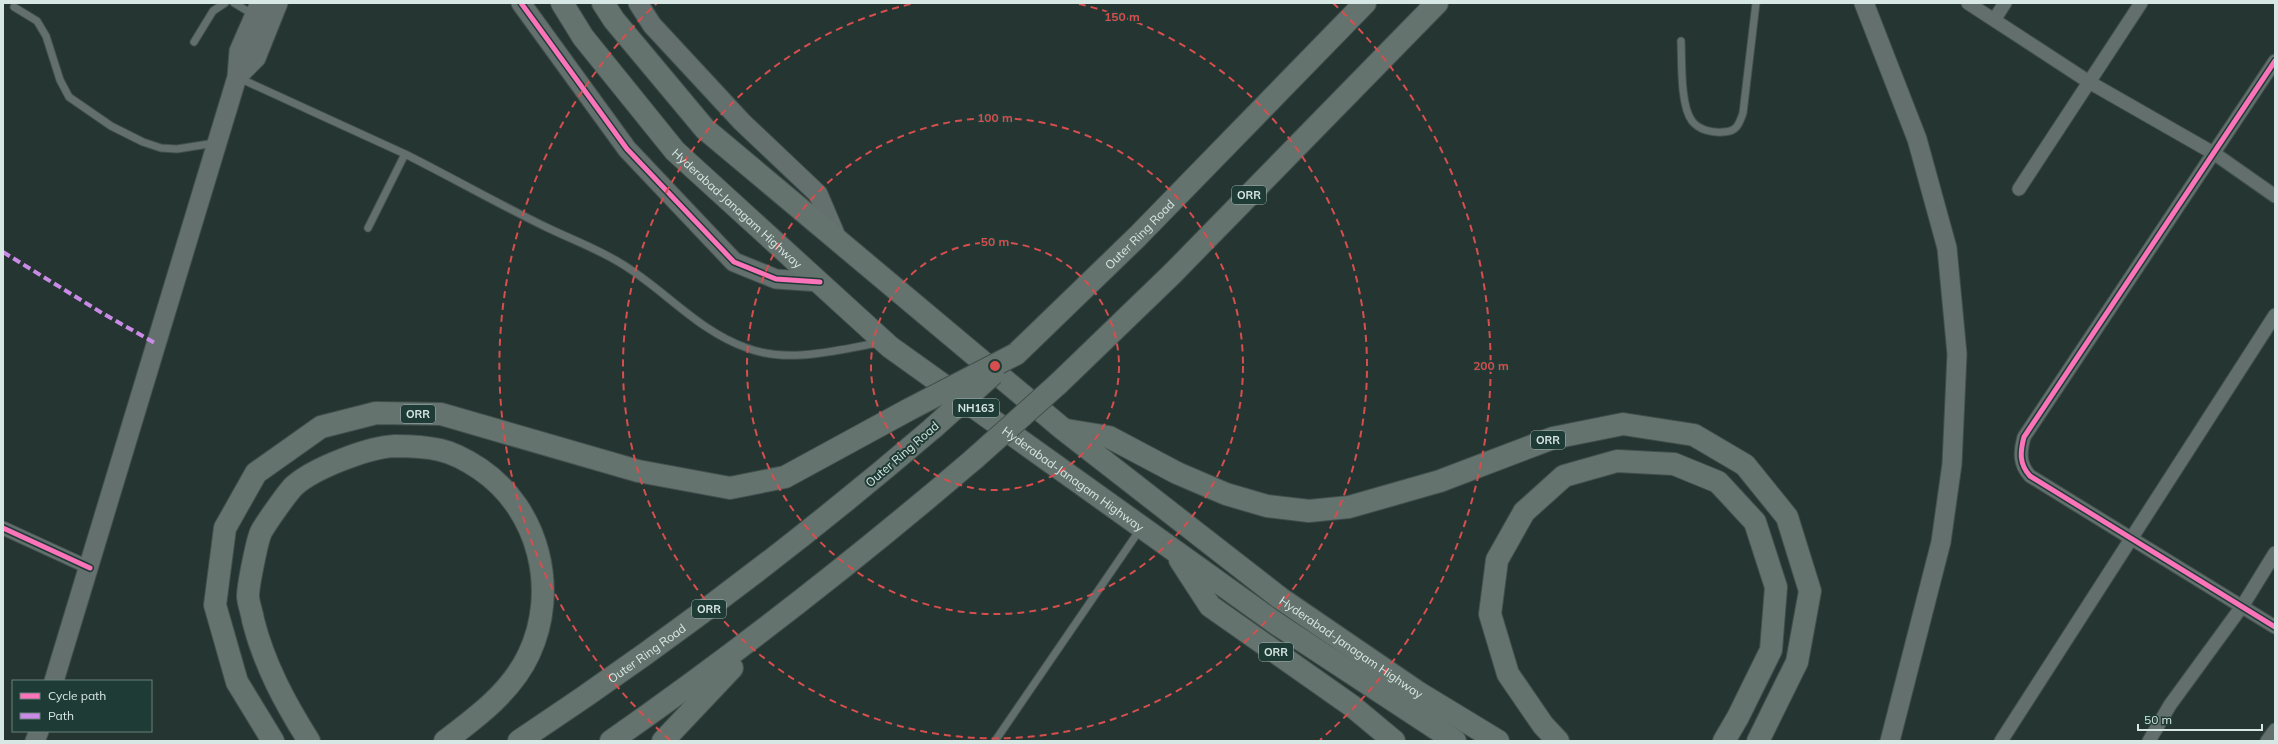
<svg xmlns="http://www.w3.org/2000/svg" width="2278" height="744" font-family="Mulish,sans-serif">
	<rect width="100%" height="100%" fill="#253532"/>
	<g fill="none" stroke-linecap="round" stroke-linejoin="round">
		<g stroke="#42504d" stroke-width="9">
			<path id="lane" d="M234,3L254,15
				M14,7L37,21L46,36L60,80L69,97L111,126L143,142L161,148L177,149L215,143
				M1681,41C1682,61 1680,105 1692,121C1699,130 1712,133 1723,132C1736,132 1739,125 1743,113L1756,3
				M194,42L213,11L225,3
				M239,78L405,154L368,228
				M405,154C453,178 500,205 548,228C573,240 598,249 622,264C665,290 698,331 747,348C789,364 836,350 878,343
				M995,741L1141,528"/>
		</g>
		<g stroke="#42504d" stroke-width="15">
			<path id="street" d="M1968,3L2089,82L2215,154L2275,196
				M1994,20L2005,3
				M2275,61L2024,437C2020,452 2019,464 2030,476L2275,627
				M2019,189L2141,3
				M3,528L90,568
				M2001,741L2275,315
				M2149,741L2170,705L2243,605L2275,553
				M2267,741L2275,730"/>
		</g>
		<g stroke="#42504d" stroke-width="21">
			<path id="secondary" d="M521,3L627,149L734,262L776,279L820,282
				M638,3L652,25L742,122L818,194L838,241
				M1864,3L1917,139L1947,248L1957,354L1952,464L1941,542L1890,741
				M237,77L256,58L278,3
				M54,681L237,77L239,51L260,3
				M35,741L39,731"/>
		</g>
		<g stroke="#42504d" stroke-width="24">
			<g id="highway">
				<path id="s1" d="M562,3L583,37L675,151L890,347L1277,624L1455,741"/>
				<path id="s2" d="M603,3L614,20L705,129L1063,429L1280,598L1419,693L1498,741"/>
				<path id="s3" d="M1016,354L1137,237L1365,3"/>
				<path d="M1058,384L1172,274L1437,3"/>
				<path d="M1066,430L1109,437L1177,473L1226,494L1267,506L1309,511L1349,507L1440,481L1553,438L1623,424L1694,435L1745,465L1787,517L1810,591L1797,662L1758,741"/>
				<path d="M1180,560L1210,606L1352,706L1394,741"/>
				<path d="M273,741L237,682L215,605L225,528L256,473L321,427L376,413L441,414L638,471L730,488L785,477L908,410"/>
				<path d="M309,741C285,703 264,664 253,620C252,612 248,603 248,596C248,586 257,541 261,532C266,523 287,493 294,486C314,468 369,447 395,446C409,446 427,447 440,450C454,453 468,461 480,469C539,509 559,590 529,654C512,691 477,717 445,741"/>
				<path id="s4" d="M519,741C664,645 801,541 933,428"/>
				<path d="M611,741C737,653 857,559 974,459"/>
				<path d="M663,741L732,668"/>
				<path d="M1558,741L1543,725L1508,674L1490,614L1497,560L1524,512L1564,476L1617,461L1674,464L1718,482L1755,522L1776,587L1771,650L1738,717L1724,741"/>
			</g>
		</g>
		<use href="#lane" stroke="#636f6d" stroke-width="7"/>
		<use href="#street" stroke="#636f6d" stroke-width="13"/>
		<use href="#secondary" stroke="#63706d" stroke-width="19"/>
		<use href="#highway" stroke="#65736e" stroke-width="22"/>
		<g stroke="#42504d" stroke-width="24" stroke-linecap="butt">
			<path id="highway-bridge" d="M908,410L1016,354
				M933,428L993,374
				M974,459L1058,384"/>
		</g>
		<use href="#highway-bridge" stroke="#65736e" stroke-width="22"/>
		<path stroke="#ca8be6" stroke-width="4" stroke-dasharray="8 4" stroke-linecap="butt" d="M3,252L102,313L155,343"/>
		<g stroke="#1f3b36" stroke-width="8">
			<path id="cycleway" d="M521,3L627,149L734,262L776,279L820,282
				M2275,61L2024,437C2020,452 2019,464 2030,476L2275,627
				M3,528L90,568"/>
		</g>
		<use href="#cycleway" stroke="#fb73b8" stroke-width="5"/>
	</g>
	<g fill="none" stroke="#d64e4d" stroke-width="2" stroke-dasharray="7 5">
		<circle cx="995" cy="366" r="124"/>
		<circle cx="995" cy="366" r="248"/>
		<path d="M1079 4A372 372 0 1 1 911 4"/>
		<path d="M670 740A496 496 0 0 1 657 3M1333 3A496 496 0 0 1 1320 740"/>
	</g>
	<g text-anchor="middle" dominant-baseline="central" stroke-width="4" stroke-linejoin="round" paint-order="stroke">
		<g fill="#1f3b36" stroke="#a0b3af" stroke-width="1">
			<rect x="1232" y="186" width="34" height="18" rx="3"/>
			<rect x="953" y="399" width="46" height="18" rx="3"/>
			<rect x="401" y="405" width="34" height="18" rx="3"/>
			<rect x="1531" y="431" width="34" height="18" rx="3"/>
			<rect x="692" y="600" width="34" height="18" rx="3"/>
			<rect x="1259" y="643" width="34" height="18" rx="3"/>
		</g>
		<g font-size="11" font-weight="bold" fill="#d7e7e3">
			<text x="1249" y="195">ORR</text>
			<text x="976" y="408">NH163</text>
			<text x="418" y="414">ORR</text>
			<text x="1548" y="440">ORR</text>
			<text x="709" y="609">ORR</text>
			<text x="1276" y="652">ORR</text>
		</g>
		<g font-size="12" fill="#d7e7e3" stroke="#1f3b36">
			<text stroke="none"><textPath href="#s1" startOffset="271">Hyderabad-Janagam Highway</textPath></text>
			<text stroke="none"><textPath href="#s3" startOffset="172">Outer Ring Road</textPath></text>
			<text transform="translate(902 454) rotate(-41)">Outer Ring Road</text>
			<text stroke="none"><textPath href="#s1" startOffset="703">Hyderabad-Janagam Highway</textPath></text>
			<text stroke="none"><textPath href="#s2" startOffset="991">Hyderabad-Janagam Highway</textPath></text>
			<text stroke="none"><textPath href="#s4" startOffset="155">Outer Ring Road</textPath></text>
		</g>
	</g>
	<circle cx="995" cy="366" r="6" fill="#d64e4d" stroke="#1f3b36" stroke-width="2"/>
	<g font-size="12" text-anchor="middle" font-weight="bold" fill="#d64e4d" stroke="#1f3b36" stroke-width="4" stroke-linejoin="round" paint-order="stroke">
		<text x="1122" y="21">150 m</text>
		<text x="995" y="122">100 m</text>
		<text x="995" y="246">50 m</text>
		<text x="1491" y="370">200 m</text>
	</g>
	<rect width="2278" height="744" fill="none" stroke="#d7e7e3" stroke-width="8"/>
	<rect x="12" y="680" width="140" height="52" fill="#1f3b36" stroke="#69807b"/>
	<rect x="20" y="693" width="20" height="6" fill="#fb73b8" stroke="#69807b"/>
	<text x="48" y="700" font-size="12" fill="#d7e7e3">Cycle path</text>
	<rect x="20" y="713" width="20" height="6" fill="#ca8be6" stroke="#69807b"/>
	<text x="48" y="720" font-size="12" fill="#d7e7e3">Path</text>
	<path d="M2138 724v6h124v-6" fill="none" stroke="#d7e7e3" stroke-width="2"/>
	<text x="2144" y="724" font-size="12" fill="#d7e7e3" stroke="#1f3b36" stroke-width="3" paint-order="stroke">50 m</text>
</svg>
